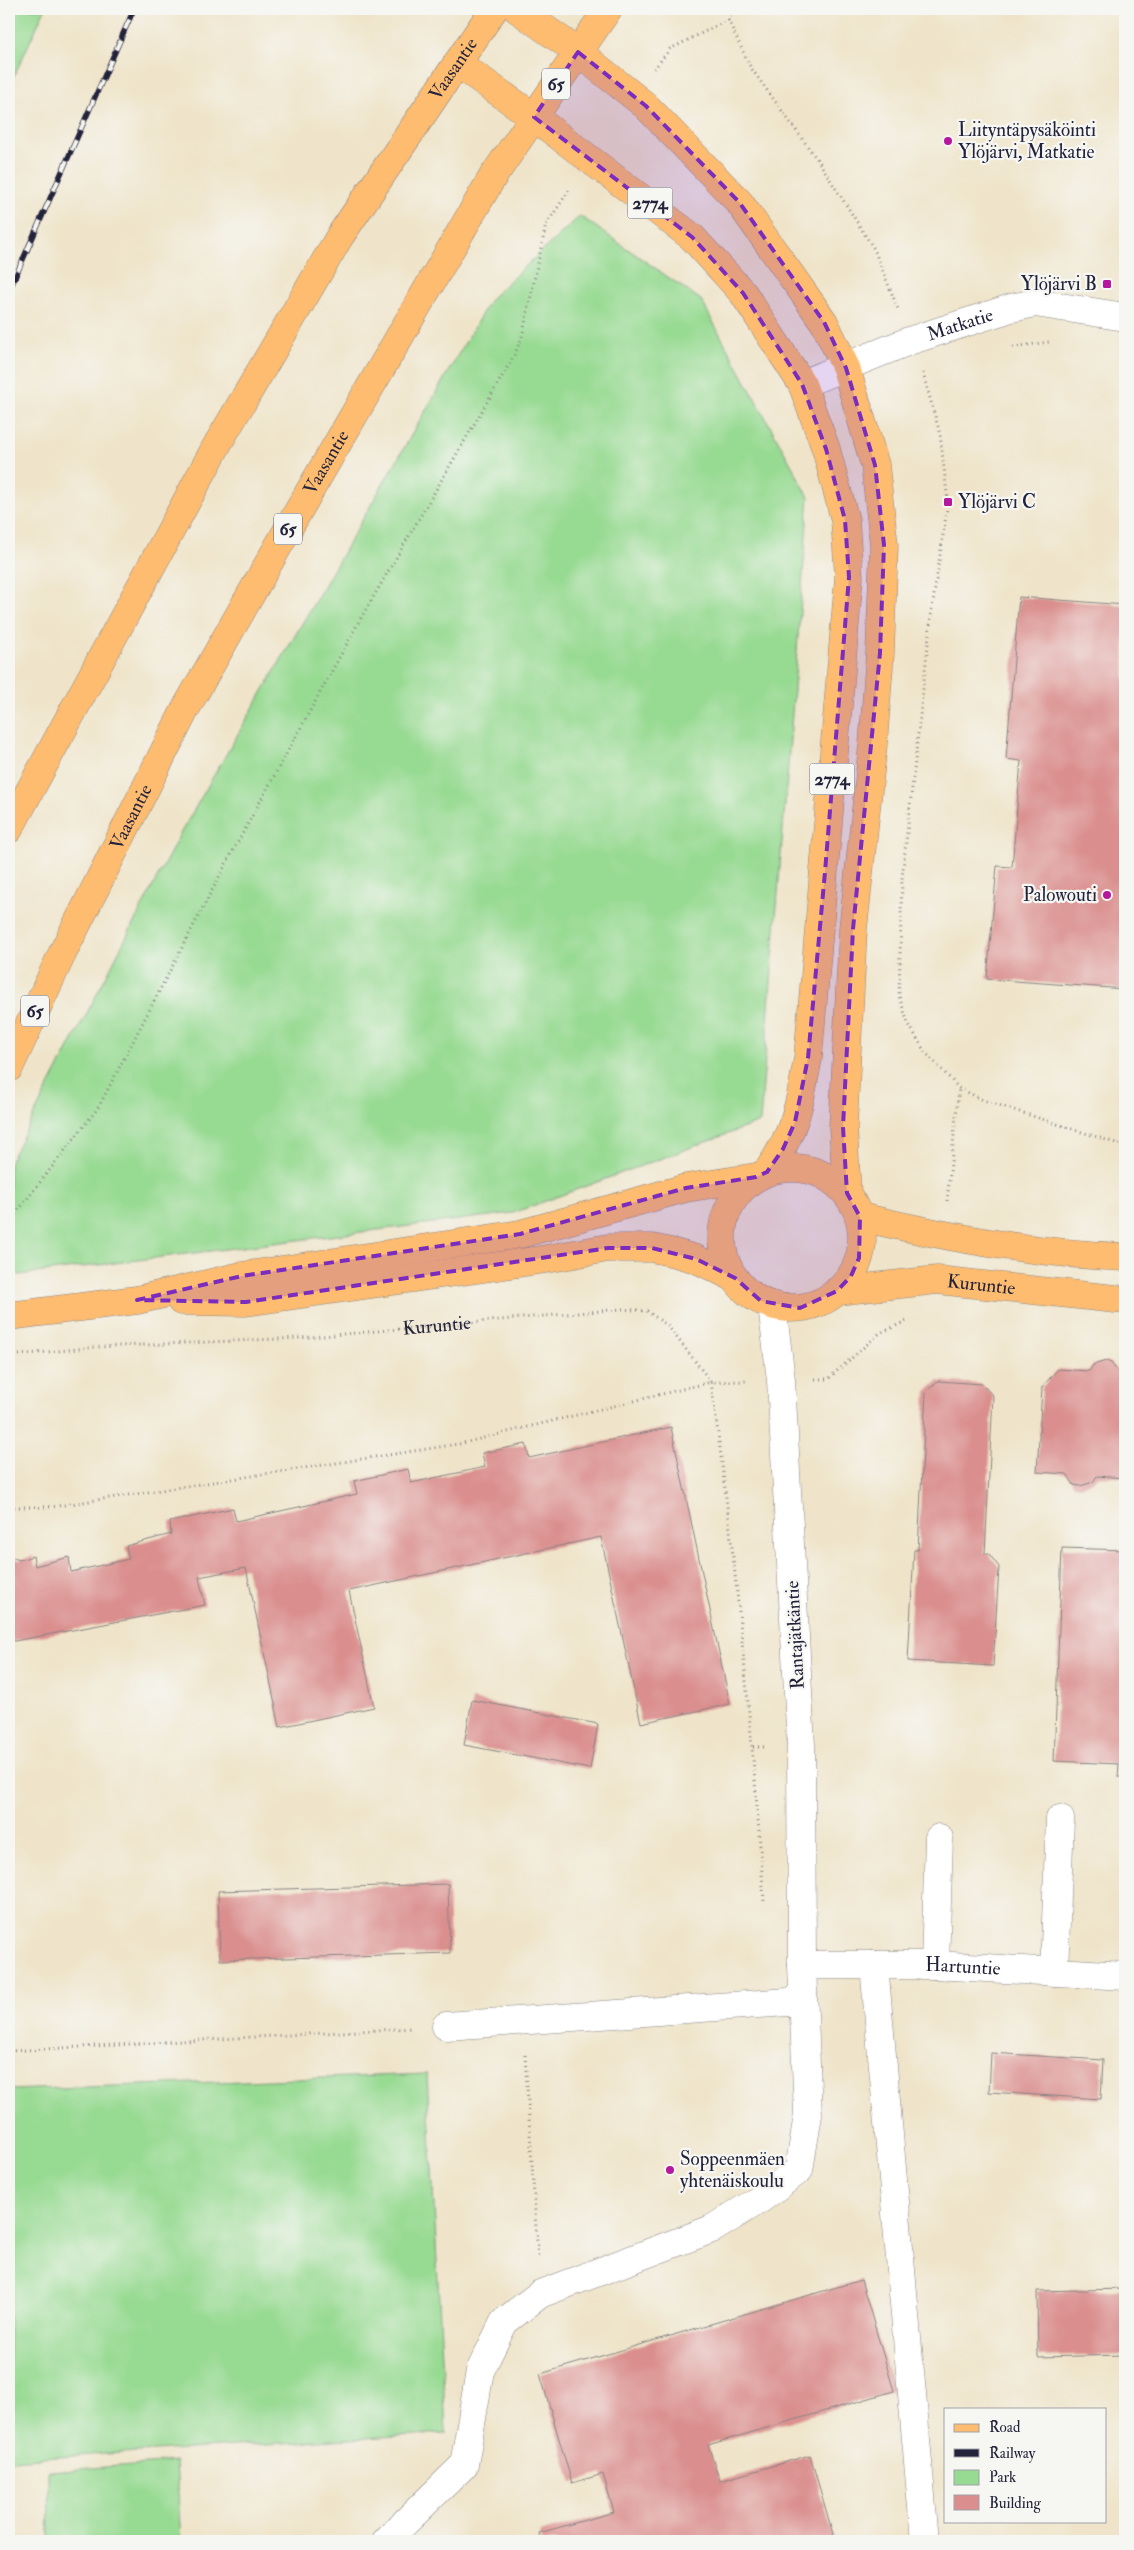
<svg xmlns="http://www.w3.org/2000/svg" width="1134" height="2550" font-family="'IM FELL Double Pica',serif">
	<rect width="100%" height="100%" fill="#f6f6f2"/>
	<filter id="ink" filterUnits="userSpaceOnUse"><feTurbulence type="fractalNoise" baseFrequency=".02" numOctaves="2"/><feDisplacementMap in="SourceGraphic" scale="10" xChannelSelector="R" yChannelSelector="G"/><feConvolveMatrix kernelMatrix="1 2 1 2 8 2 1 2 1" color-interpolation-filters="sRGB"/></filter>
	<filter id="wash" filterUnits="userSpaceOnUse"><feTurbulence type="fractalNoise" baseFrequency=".0096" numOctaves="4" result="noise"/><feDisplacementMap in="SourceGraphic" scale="20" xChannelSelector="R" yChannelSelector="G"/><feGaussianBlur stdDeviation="1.12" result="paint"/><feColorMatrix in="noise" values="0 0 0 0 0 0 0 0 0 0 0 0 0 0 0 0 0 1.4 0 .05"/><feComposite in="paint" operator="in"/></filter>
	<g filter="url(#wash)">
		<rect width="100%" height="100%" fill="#efe4c9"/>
		<path fill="#97da92" stroke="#5c7e66" d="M9,9H45L9,87Z
			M580,216L701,300L809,497L760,1122L513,1213L19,1275L9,1265V1163L180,834L491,298Z
			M427,2074L446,2433L9,2460V2090Z
			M176,2462L181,2541H49L48,2471Z"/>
		<g id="blocks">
			<path fill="#da8f8e" d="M1019,597L1125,605V989L987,979L997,866L1012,867L1021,761L1006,759Z
				M1106,1361L1111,1363L1119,1373H1125V1478L1097,1476L1093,1482L1080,1486L1074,1485L1067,1474L1037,1472L1042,1387L1058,1369L1089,1371L1093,1365Z
				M938,1381L982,1384L993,1396L985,1554H989L999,1567L993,1666L908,1661L914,1550H918L926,1392Z
				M671,1427L730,1704L641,1723L601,1537L349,1591L374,1707L280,1727L246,1568L199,1577L205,1605L9,1642V1556L19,1560L33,1556L35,1566L69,1557L71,1572L129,1559L126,1546L171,1534L170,1522L233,1508L236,1521L357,1494L354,1481L408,1469L411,1483L485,1467L482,1453L526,1444L529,1458Z
				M1062,1548L1125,1550V1777H1118L1119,1764L1054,1761Z
				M472,1700L598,1724L590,1769L464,1745Z
				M448,1884L450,1953L220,1960L218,1891Z
				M991,2053L1103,2060L1101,2099L989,2092Z
				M861,2280L894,2391L708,2445L720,2481L810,2455L835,2541H541L539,2533L614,2512L603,2474L572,2483L540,2374Z
				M1125,2289V2355L1038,2357L1037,2291Z
				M1121,2411H1125V2444H1123Z"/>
		</g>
	</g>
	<g filter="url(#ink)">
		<use href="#blocks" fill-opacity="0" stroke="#888382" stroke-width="1"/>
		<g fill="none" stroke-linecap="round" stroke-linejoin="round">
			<g stroke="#888382" stroke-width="29">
				<g id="minor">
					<path id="s2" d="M802,384L909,341L1011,308L1035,303L1125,317"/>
					<path id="s3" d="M802,1965H935L1125,1976"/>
					<path d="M874,1965L925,2541"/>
					<path d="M935,1965L939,1838"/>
					<path d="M1054,1972L1060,1819"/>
					<path d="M446,2026L803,2001"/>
					<path d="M386,2541L464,2465L480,2371L504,2322L540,2294L712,2229L762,2198L799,2170L808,2115L802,1965L801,1746L781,1380L772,1305"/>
				</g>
			</g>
			<g stroke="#888382" stroke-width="29">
				<g id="major">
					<circle cx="792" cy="1238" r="70"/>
					<path d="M860,1217C947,1237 1036,1254 1125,1257"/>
					<path id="s4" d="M837,1291L937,1280L1125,1300"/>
					<path d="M181,1301L246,1302L546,1259L608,1248H652L675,1253L696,1259L735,1278"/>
					<path d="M9,1316L137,1300L242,1276L520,1234L686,1188L756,1177"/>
				</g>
			</g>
			<g stroke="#888382" stroke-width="29">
				<g id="highway">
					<path d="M517,9L578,52L646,106L739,202L824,322L846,368L875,465L884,545L880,653L873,744L853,929L843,1127L847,1193"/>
					<path d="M457,63L534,117L692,237L743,293L802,384L826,449L845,520L849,577L808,1058C800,1104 795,1133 767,1172"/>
					<path id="s5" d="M9,829L217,445L340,236L494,9"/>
					<path id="s6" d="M9,1068L62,954L186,708L312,487L492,178L608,9"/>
				</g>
			</g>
			<g stroke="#888382" stroke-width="3" stroke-dasharray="1 4" stroke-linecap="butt">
				<path d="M728,20L751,68L819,162L874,249L898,309"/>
				<path d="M654,69L670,49L728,20L736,9"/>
				<path d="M1013,347L1049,342"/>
				<path d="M923,373L940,434L948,502L932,608L902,878L899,996L908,1023L925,1052L959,1088L983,1100L1125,1146"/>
				<path d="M947,1201L959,1088"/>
				<path d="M9,1222L98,1108L228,860L361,618L514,356L522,337L546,225L570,189"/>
				<path id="s1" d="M9,1356L97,1347L300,1338L622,1309L647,1311L668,1326L711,1382L746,1381"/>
				<path d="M815,1379H828L880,1333L909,1320"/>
				<path d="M9,1507H51L459,1444L711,1382C735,1554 752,1727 764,1901"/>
				<path d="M753,1747H765"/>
				<path d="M9,2051L412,2028"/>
				<path d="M525,2055L538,2258"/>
			</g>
			<use href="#minor" stroke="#fff" stroke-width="28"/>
			<use href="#major" stroke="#febc70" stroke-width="28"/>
			<use href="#highway" stroke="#febc70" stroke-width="28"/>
			<g stroke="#22223b" stroke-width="5.5">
				<path id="rail" d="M9,291L134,9"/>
			</g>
			<use href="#rail" stroke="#f6f6f2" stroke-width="4" stroke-dasharray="11" stroke-linecap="butt"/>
		</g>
	</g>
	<path fill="#7b2cbf" fill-opacity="0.2" stroke="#7b2cbf" stroke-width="4" stroke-dasharray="10 6" stroke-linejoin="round" d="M578,52L646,106L739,202L824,322L846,368L875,465L884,545L880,653L853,929L843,1127L847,1193L860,1217L859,1258L851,1276L837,1291L800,1308L761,1301L735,1278L696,1259L652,1248H608L246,1302L137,1300L242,1276L520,1234L686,1188L756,1177L767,1172L783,1149L795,1122L808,1058L825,872L849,577L845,520L826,449L802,384L743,293L692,237L534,117Z"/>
	<g fill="#b5179e" stroke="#f6f6f2" stroke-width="2">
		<circle cx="948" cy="141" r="5"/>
		<rect x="1102" y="279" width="10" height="10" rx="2.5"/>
		<rect x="943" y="497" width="10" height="10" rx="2.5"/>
		<circle cx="1107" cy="895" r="5"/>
		<circle cx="670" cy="2170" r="5"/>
	</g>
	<g text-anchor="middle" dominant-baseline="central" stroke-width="4.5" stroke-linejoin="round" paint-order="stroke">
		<g fill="#f6f6f2" stroke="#626272" stroke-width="1">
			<rect x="542" y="68.5" width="28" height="31" rx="4"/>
			<rect x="627.5" y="187.5" width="45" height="31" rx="4"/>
			<rect x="274" y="513.5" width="28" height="31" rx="4"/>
			<rect x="809.5" y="763.5" width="45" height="31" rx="4"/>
			<rect x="21" y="995.5" width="28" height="31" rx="4"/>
		</g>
		<g font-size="18" font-weight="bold" fill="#22223b">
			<text x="556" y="84">65</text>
			<text x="650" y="203">2774</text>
			<text x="288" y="529">65</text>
			<text x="832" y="779">2774</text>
			<text x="35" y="1011">65</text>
		</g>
		<g font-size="19" fill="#22223b" stroke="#f6f6f2">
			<text stroke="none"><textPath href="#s5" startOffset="881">Vaasantie</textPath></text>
			<text stroke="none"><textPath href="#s2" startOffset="169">Matkatie</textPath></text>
			<text stroke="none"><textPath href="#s6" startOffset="684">Vaasantie</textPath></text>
			<text stroke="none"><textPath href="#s6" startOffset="279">Vaasantie</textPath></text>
			<text stroke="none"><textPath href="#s4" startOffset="145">Kuruntie</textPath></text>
			<text stroke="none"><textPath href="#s1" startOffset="429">Kuruntie</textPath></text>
			<text transform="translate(795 1635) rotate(-93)">Rantajätkäntie</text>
			<text stroke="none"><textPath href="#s3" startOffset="161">Hartuntie</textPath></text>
		</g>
		<g font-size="19" fill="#22223b" stroke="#f6f6f2" text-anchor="start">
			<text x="958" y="130">Liityntäpysäköinti<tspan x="958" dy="22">Ylöjärvi, Matkatie</tspan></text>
			<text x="1097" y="284" text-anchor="end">Ylöjärvi B</text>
			<text x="958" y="502">Ylöjärvi C</text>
			<text x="1097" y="895" text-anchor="end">Palowouti</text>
			<text x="680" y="2159">Soppeenmäen<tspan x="680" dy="22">yhtenäiskoulu</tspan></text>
		</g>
	</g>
	<rect width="1134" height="2550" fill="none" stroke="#f6f6f2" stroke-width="30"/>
	<rect x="944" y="2408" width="162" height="115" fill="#f6f6f2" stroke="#a1a1a9"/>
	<rect x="954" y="2424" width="25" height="8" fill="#febc70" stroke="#a1a1a9"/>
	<text x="989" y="2432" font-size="15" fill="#22223b">Road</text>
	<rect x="954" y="2449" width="25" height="8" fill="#22223b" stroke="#a1a1a9"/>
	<text x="989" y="2458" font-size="15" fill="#22223b">Railway</text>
	<rect x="954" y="2470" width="25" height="15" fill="#97da92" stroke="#a1a1a9"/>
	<text x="989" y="2482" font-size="15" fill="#22223b">Park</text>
	<rect x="954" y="2495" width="25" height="15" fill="#da8f8e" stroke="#a1a1a9"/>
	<text x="989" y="2508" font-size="15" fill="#22223b">Building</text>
</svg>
